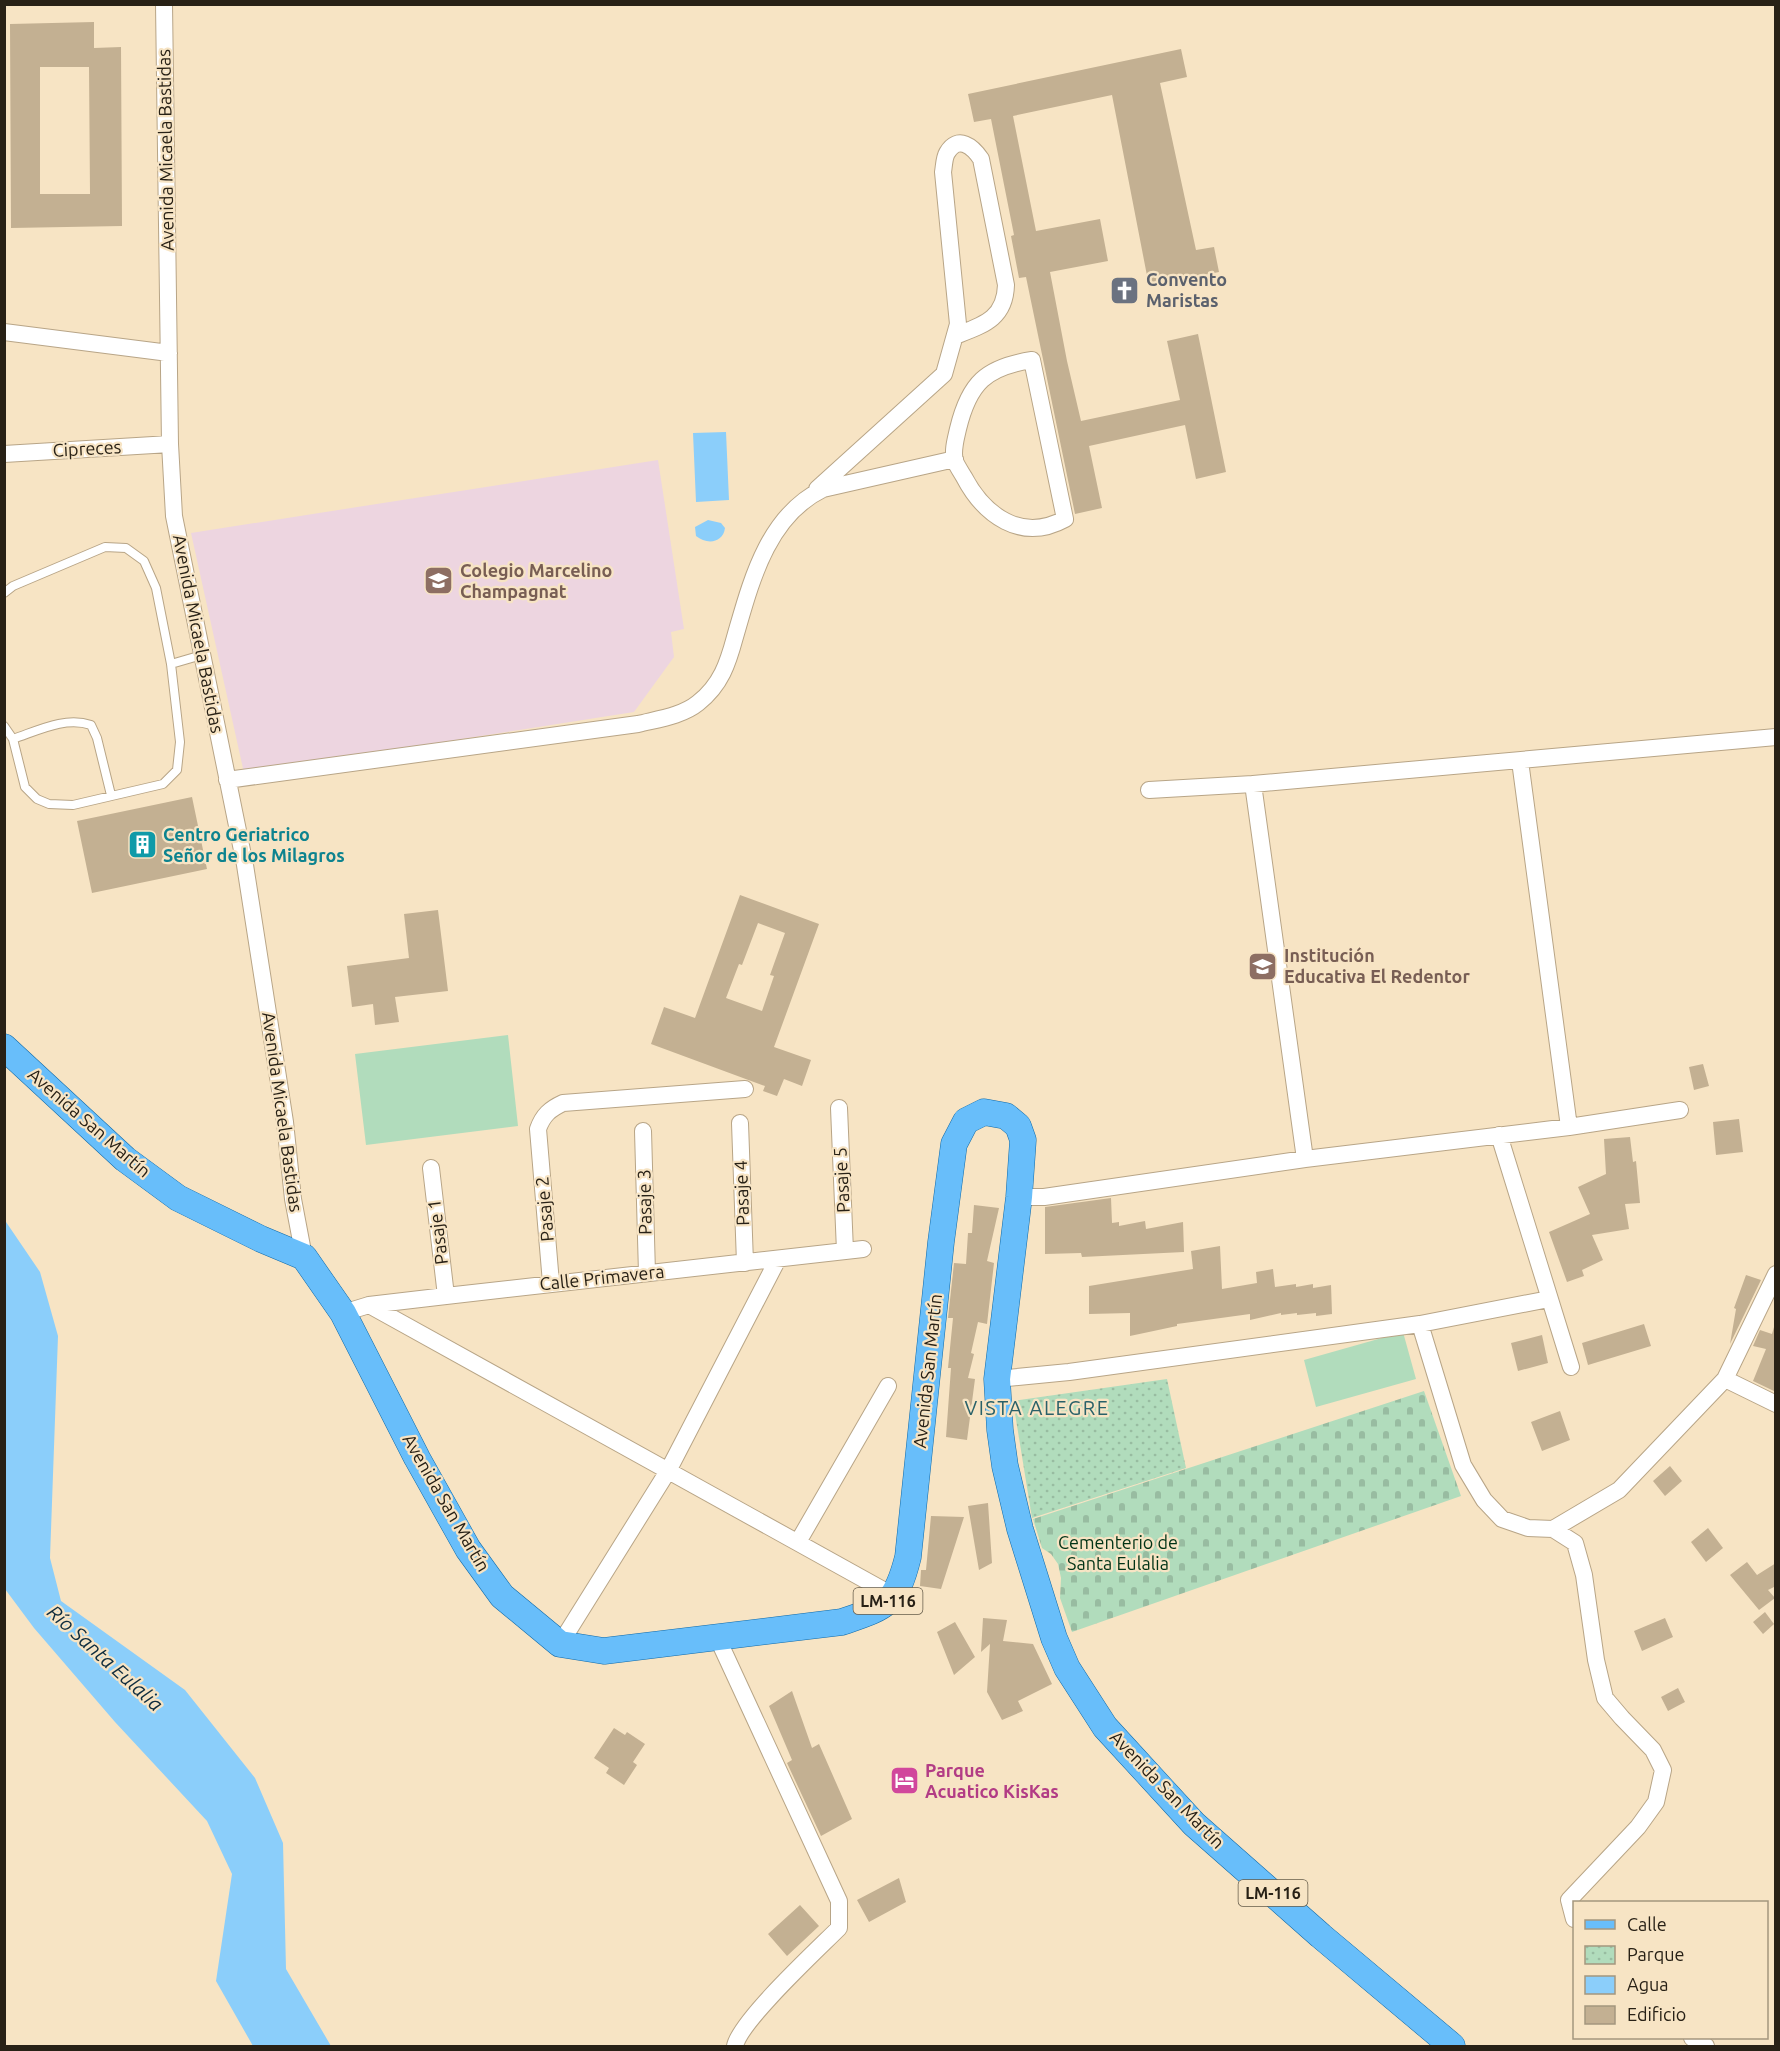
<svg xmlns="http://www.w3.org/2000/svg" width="1780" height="2051" font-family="Ubuntu,sans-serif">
	<defs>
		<pattern id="cemetery-stones" width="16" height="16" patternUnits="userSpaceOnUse" patternTransform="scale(1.5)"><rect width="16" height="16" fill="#b1dcbc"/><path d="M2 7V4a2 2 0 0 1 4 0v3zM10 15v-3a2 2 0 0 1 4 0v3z" fill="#98bca1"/></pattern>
		<pattern id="park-dots" width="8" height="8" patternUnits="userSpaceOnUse" patternTransform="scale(1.5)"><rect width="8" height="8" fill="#b1dcbc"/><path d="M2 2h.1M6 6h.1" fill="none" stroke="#98bca1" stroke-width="1.8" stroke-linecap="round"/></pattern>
	</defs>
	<rect width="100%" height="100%" fill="#f7e4c4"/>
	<path fill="#edd5e0" d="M658,460L684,629L671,632L674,657L634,712L244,773L191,533Z"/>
	<path fill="url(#cemetery-stones)" d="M1424,1391L1461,1496L1072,1632L1060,1598L1061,1578L1058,1564L1051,1554L1042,1548L1033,1519Z"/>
	<path fill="url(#park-dots)" d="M1167,1379L1186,1468L1032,1518L1013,1401Z"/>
	<path fill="#b1dcbc" d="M508,1035L518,1126L366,1145L355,1054Z
		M1403,1332L1416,1379L1316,1407L1304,1360Z"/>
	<path fill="#8bcefa" d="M726,432L729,500L696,502L693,433Z
		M708,520L721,523L725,528C723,543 707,545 696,536L695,527Z
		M4,1219L40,1272L58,1336L50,1558L61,1601L185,1690L255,1778L283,1843L286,1969L331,2046H253L216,1981L232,1874L207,1821L115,1722L34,1628L5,1589Z"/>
	<path fill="#c3b092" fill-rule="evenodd" d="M94,22V48L121,47L122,226L11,228L10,24ZM40,67H89L90,194H40Z
		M1181,49L1187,77L1160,83L1196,250L1214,247L1219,272L1149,286L1112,95L1013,116L1036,231L1100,219L1108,261L1050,272L1067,361L1081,421L1180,400L1167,341L1198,334L1226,472L1196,479L1185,425L1089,446L1102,508L1075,514L1026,277L1019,278L1011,236L1014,235L991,119L974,122L968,94Z
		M192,797L207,869L92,893L77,821Z
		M740,895L819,924L774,1047L811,1060L802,1086L784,1079L777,1096L763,1091L765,1086L651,1044L664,1007L695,1018ZM758,923L785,933L770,975L774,976L762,1011L726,998L739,964L742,965Z
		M438,910L448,991L395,997L399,1022L375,1025L373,1004L352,1007L347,966L409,958L404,914Z
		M1703,1064L1709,1086L1694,1090L1689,1067Z
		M1739,1119L1743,1152L1716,1155L1713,1122Z
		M1630,1137L1633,1162L1636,1161L1640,1203L1625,1204L1629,1229L1592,1235L1603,1260L1582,1270L1584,1276L1567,1282L1549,1232L1590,1214L1578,1187L1606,1174L1604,1139Z
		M1111,1198L1112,1223L1119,1222V1226L1145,1221L1146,1229L1183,1222L1184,1252L1082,1257L1081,1253L1045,1254V1207Z
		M974,1205L999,1208L987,1261L994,1263L987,1324L978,1322L971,1353L974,1354L968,1378L975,1379L967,1440L946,1437L951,1368H948L953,1318H948L954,1263L966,1264L968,1233H972Z
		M1220,1246L1222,1289L1257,1283L1256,1272L1273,1269L1275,1287L1296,1284V1287L1313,1284V1288L1331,1285L1332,1314L1316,1316V1313L1297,1315V1313L1281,1315V1313L1250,1320V1314L1177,1324V1326L1130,1336V1313L1089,1314V1286L1193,1269L1191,1251Z
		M1746,1275L1761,1280L1730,1344L1736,1309L1734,1308Z
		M1644,1324L1651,1346L1588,1365L1582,1343Z
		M1774,1327H1776V1392L1753,1381L1766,1349L1753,1346L1760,1330L1772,1334Z
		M1542,1335L1548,1363L1518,1371L1511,1343Z
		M1560,1411L1570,1440L1542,1451L1531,1422Z
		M1670,1466L1682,1481L1665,1496L1653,1481Z
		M988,1503L992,1563L979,1570L968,1506Z
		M931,1516L964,1517L941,1589L920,1586L921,1570H926Z
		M1708,1528L1723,1548L1706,1562L1691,1542Z
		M1747,1562L1757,1575L1776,1563V1586L1768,1590L1775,1598L1759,1610L1730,1575Z
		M1765,1612L1774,1624L1763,1634L1753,1622Z
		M983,1618L1007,1620L1003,1641L1033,1644L1052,1684L1018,1701L1023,1711L1002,1720L987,1692L990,1644L981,1652Z
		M1665,1618L1673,1637L1642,1651L1634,1631Z
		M955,1622L975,1657L954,1675L937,1632Z
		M1678,1688L1685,1702L1668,1711L1661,1697Z
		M792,1691L812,1748L819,1744L852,1819L821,1836L787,1763L792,1760L769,1706Z
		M614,1728L625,1735L627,1732L645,1744L633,1762L637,1765L624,1785L606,1773L609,1768L594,1758Z
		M899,1878L906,1902L869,1922L857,1900Z
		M800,1905L819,1926L787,1956L768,1934Z"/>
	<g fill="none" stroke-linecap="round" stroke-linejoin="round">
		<defs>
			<path id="lane" d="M4,593L13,586L105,547L126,548L144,561L156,588L171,664L180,742L177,770L163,784L73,805L49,804L37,799L25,787L13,739L4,726
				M171,664L202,655
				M13,739C37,731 65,716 91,725L97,738L111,795"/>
			<path id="street" d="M164,4L170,444L174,516L245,865L285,1122L293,1199L304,1257
				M4,332L169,353
				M1032,360L1065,519C1021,543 984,515 964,477C961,472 957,466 955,461C952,451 956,438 958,429C969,383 986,367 1032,360Z
				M4,454L170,444
				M817,489L944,374L958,324L943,172C944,167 944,158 947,153C958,134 973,147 981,159L1006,285C1005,319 983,325 955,336
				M1520,761L1569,1127
				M227,780L638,724C658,719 682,716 698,703C721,685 728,663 735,637C751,582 767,516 823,489L955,459
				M1253,784L1305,1159
				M1149,790L1253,784L1776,737
				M839,1108L845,1251
				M740,1123L745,1263
				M643,1131L647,1273
				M1499,1135L1571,1367
				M431,1168L446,1296
				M1019,1197H1044L1305,1159L1569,1127L1680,1110
				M551,1283L538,1129C543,1115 550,1109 563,1103L745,1089
				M369,1305L894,1596
				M343,1313L369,1305L446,1296L863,1249
				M1420,1324L1463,1465L1484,1500L1502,1519L1528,1528L1553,1529L1619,1490L1725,1379L1776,1274
				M997,1379L1069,1372L1420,1324L1549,1299
				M1725,1379L1776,1404
				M1553,1529L1575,1543L1584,1575L1596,1660L1605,1698L1622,1718L1653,1750L1663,1770L1656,1802L1638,1827L1569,1900L1574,1919
				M798,1542L888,1386
				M717,1637L839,1901V1928C817,1950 740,2021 735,2046
				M560,1644L668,1471L778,1259
				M1692,2038L1706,2046"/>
			<path id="primary" d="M4,1047L125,1159L178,1198L261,1239L304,1257L343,1313L417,1458L468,1549L502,1596L560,1644L604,1651L842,1622C886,1607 896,1605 908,1557L941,1242L954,1144L966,1121L984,1112L1006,1116L1018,1126L1023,1140L1019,1197L997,1379L1000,1430L1005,1466L1020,1529L1054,1638L1067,1668L1105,1727L1194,1824L1321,1936L1452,2046"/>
		</defs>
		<use href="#lane" stroke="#b8a587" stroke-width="10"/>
		<use href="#street" stroke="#b8a587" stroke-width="18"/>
		<use href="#primary" stroke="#116aa8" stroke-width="27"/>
		<use href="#lane" stroke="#fff" stroke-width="8"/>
		<use href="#street" stroke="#fff" stroke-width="16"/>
		<use href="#primary" stroke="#68befa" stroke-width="26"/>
	</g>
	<defs>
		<symbol id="church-square" viewBox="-11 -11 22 22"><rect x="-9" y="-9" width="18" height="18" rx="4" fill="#6b7280" stroke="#f7e4c4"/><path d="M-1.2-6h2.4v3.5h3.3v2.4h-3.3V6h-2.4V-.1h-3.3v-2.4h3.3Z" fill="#fff"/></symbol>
		<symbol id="school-square" viewBox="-11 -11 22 22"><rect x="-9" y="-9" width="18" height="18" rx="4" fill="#8d6e63" stroke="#f7e4c4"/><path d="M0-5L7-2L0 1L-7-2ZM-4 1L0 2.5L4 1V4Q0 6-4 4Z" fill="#fff"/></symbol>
		<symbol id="building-square" viewBox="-11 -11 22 22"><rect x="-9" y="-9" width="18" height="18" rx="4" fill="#0f9aa8" stroke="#f7e4c4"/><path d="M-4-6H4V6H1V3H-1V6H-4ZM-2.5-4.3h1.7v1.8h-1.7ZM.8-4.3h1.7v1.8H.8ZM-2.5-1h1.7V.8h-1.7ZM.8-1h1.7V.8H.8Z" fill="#fff"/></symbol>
		<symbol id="hotel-square" viewBox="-11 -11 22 22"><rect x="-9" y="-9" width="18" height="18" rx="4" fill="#d1479c" stroke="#f7e4c4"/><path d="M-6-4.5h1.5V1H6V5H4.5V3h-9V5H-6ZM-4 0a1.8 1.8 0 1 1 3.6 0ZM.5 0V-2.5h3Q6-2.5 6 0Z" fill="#fff"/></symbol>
	</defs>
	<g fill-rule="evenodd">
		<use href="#church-square" x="1108" y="274" width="33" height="33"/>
		<use href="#school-square" x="422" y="564" width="33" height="33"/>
		<use href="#building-square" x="126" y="828" width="33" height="33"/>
		<use href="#school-square" x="1246" y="950" width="33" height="33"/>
		<use href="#hotel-square" x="888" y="1764" width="33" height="33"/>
	</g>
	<g text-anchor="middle" stroke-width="4.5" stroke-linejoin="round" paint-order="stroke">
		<g fill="#f7e4c4" stroke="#665c4a" stroke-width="1.5">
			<rect x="853.5" y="1588" width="69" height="26" rx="4.5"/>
			<rect x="1238.5" y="1880" width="69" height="26" rx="4.5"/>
		</g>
		<g font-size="16" font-weight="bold" fill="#282116">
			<text x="888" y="1607">LM-116</text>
			<text x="1273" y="1899">LM-116</text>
		</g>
		<g font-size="18" fill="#282116" stroke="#f7e4c4">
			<text transform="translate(166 150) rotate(-91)" y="6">Avenida Micaela Bastidas</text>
			<text transform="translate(87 449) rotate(-3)" y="6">Cipreces</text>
			<text transform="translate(198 634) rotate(79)" y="6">Avenida Micaela Bastidas</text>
			<text transform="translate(282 1112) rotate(82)" y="6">Avenida Micaela Bastidas</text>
			<text transform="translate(89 1123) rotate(41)" y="6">Avenida San Martín</text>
			<text transform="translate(842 1180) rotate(-93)" y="6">Pasaje 5</text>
			<text transform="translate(742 1193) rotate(-92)" y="6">Pasaje 4</text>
			<text transform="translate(645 1202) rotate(-91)" y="6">Pasaje 3</text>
			<text transform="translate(545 1209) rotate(-95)" y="6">Pasaje 2</text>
			<text transform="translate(438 1232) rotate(-97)" y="6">Pasaje 1</text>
			<text transform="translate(602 1278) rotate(-6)" y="6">Calle Primavera</text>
			<text transform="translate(928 1371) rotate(-84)" y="6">Avenida San Martín</text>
			<text transform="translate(446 1503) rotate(60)" y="6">Avenida San Martín</text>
			<text transform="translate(1167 1790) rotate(46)" y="6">Avenida San Martín</text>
		</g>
		<g font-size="18" font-weight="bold" fill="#5b616d" stroke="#f7e4c4" text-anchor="start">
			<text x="1146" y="286">Convento<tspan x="1146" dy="21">Maristas</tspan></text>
		</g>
		<g font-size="18" font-weight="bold" fill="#785e54" stroke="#f7e4c4" text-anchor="start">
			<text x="460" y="577">Colegio Marcelino<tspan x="460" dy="21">Champagnat</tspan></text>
			<text x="1284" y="962">Institución<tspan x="1284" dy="21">Educativa El Redentor</tspan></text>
		</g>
		<g font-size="18" font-weight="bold" fill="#0d838f" stroke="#f7e4c4" text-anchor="start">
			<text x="163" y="841">Centro Geriatrico<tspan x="163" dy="21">Señor de los Milagros</tspan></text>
		</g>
		<g font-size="18" fill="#003316" stroke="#f7e4c4">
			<text x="1118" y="1549">Cementerio de<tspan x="1118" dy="21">Santa Eulalia</tspan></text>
		</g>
		<g font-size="18" font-weight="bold" fill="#b23c85" stroke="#f7e4c4" text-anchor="start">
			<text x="925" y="1777">Parque<tspan x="925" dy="21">Acuatico KisKas</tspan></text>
		</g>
		<g font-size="20" letter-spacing="1.5" fill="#296169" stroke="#f7e4c4">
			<text x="1037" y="1415">VISTA ALEGRE</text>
		</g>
		<g font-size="20" font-style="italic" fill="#0e2c3e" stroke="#f7e4c4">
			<text transform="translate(105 1658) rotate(42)" y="7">Río Santa Eulalia</text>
		</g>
	</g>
	<rect width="1780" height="2051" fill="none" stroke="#282116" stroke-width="12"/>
	<rect x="1573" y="1901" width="195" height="138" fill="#f7e4c4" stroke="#a4967e" stroke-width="1.5"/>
	<rect x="1585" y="1920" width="30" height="9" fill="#68befa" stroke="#a4967e" stroke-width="1.5"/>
	<text x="1627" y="1931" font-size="18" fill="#282116">Calle</text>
	<rect x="1585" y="1946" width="30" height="18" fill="url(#park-dots)" stroke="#a4967e" stroke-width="1.5"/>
	<text x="1627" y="1961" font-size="18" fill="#282116">Parque</text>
	<rect x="1585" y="1976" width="30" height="18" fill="#8bcefa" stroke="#a4967e" stroke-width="1.5"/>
	<text x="1627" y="1991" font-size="18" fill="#282116">Agua</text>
	<rect x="1585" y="2006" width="30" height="18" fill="#c3b092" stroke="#a4967e" stroke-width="1.5"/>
	<text x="1627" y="2021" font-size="18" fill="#282116">Edificio</text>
</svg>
